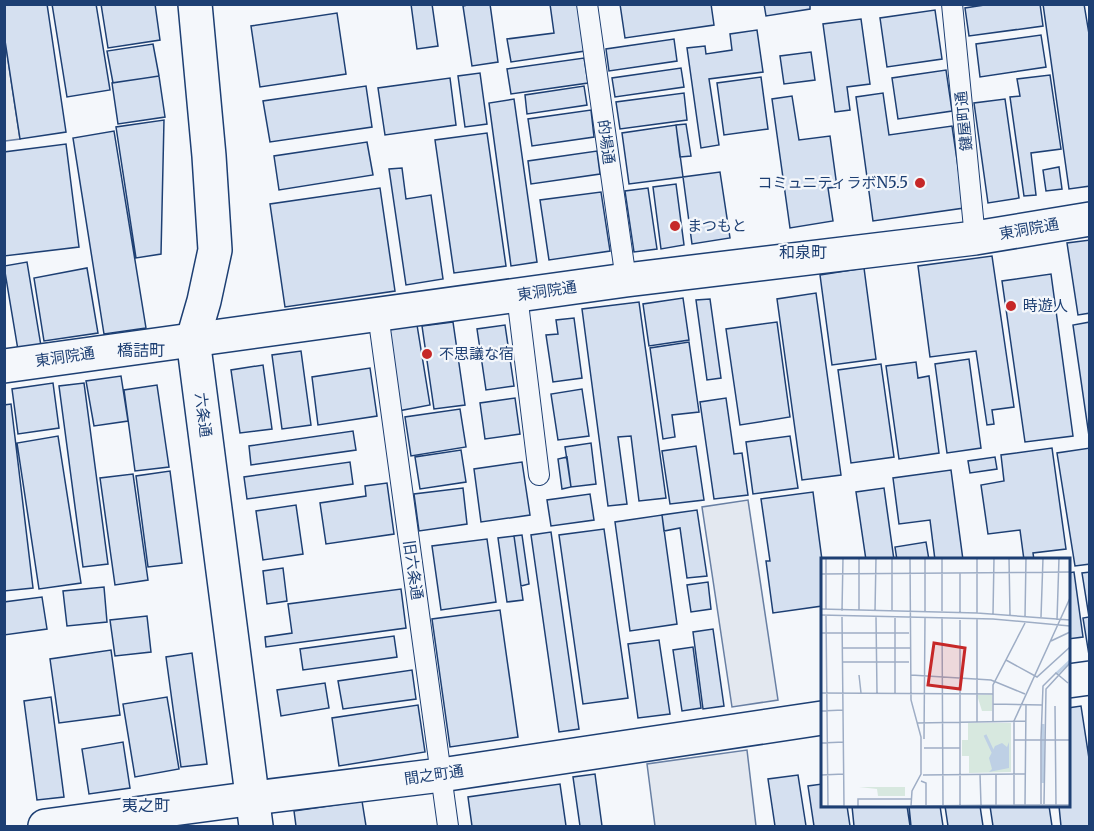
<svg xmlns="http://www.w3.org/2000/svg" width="1094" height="831" font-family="Merriweather,'Noto Sans JP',serif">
	<rect width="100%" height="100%" fill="#f4f7fb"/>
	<path fill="#e3e8f0" stroke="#687fa3" stroke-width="1.5" d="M4,34L20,139L5,141H4Z
		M748,500L778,700L732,707L702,507Z
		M747,750L756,826H655L647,764Z"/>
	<path fill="#d5e0f0" stroke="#1d3f73" stroke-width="1.5" d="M4,4H47L66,132L20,139L4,34Z
		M52,4H96L110,90L67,97Z
		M101,4H155L160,40L108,48Z
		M411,4H432L438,46L417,49Z
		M472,4H490L498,62L472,66L463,6Z
		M550,4H578L585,51L511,62L507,39L554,33Z
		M620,4H711L714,25L625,38Z
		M764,4H810V9L766,16Z
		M991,4H1040L1043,26L969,36L965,8Z
		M1043,4H1084L1090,40V186L1069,189Z
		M935,10L942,59L887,67L880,18Z
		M337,13L346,74L260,87L251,26Z
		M861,19L870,84L847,87L850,110L835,112L823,24Z
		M757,30L763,72L709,79L719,145L701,148L687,48L705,46L706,54L732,50L730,34Z
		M1041,35L1046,67L980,77L976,44Z
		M674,39L677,61L609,71L606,49Z
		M153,44L159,76L113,83L107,51Z
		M811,52L815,80L784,84L780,56Z
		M584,58L588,83L511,94L507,69Z
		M681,68L684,87L615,97L612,78Z
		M946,70L952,111L898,119L892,78Z
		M480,73L487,124L465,127L458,76Z
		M1050,75L1061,149L1031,153L1036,195L1024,196L1010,97L1020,96L1017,79Z
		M159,76L165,117L118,124L112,83Z
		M761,77L768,129L724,135L717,83Z
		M450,78L456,125L385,135L378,88Z
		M366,86L372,127L270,142L263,101Z
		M584,86L587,105L527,114L525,95Z
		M684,93L687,120L620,129L616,102Z
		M883,93L889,135L952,126L964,208L873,221L856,97Z
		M792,96L799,140L830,136L837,187L828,188L833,221L790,228L772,99Z
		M514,99L537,262L511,266L489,103Z
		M1005,99L1019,198L988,203L974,103Z
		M591,110L594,137L532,146L528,119Z
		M164,120L161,254L136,258L116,127Z
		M686,124L691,156L680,157L676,125Z
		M676,125L683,177L629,184L622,133Z
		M114,131L146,328L104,334L73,138Z
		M487,133L506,266L454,273L435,140Z
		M367,142L373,175L279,190L274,156Z
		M66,144L79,247L4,256V152Z
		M597,151L600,174L531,184L528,161Z
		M1059,167L1062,189L1046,191L1043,170Z
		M402,168L406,199L431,195L443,279L406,285L389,169Z
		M720,172L730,238L692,244L683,177Z
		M676,184L684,245L661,249L653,187Z
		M380,188L395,291L285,307L270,204Z
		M648,188L657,249L634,252L625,191Z
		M601,192L610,251L549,260L540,200Z
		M1090,240V313L1078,315L1067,243Z
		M992,256L1014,407L992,410L994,424L987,425L976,351L930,357L918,266Z
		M27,262L41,346L18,350L4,266Z
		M87,268L98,333L44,341L34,278Z
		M864,268L876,359L832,365L820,275Z
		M1051,274L1073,436L1025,442L1002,281Z
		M816,293L841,475L802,480L777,299Z
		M683,298L689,340L649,346L643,304Z
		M710,299L721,378L707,380L696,300Z
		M639,302L666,498L639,501L631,436L618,437L627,504L608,506L582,309Z
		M574,318L582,378L553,382L546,335L558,334L556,320Z
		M453,322L465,405L434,409L422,326Z
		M777,322L790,417L740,425L726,329Z
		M1090,322V436H1089L1073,325Z
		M417,325L430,405L398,411L385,329Z
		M505,325L514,386L486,390L477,329Z
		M689,342L699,412L672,415L675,437L663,439L650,348Z
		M301,351L311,425L282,429L272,355Z
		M969,359L981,448L947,453L935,364Z
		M916,362L918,378L929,376L939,453L899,459L886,366Z
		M881,364L894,457L851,463L838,370Z
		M263,365L272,429L240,433L231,370Z
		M370,368L377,416L318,425L312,377Z
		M121,376L128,421L94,426L86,381Z
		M53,383L59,428L18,434L12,389Z
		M84,383L108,564L83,567L59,386Z
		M157,385L169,467L135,471L124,390Z
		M582,389L589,436L558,440L551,394Z
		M515,398L520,434L485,439L480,403Z
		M726,398L734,454L742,453L748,495L714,499L700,402Z
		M11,404L33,588L4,591V405Z
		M460,409L466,447L411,456L405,417Z
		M353,431L356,450L251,465L249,446Z
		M58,436L81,583L39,589L17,443Z
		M790,436L798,488L753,494L746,442Z
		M591,443L596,484L571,487L565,447Z
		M696,446L704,500L670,504L662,451Z
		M1052,448L1066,549L1033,553L1034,560H1024L1020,530L988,534L981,485L1004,481L1001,455Z
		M1090,448V564L1075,566L1057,453Z
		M461,450L466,482L420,489L415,457Z
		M567,457L571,487L562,489L558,459Z
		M995,457L997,469L970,473L968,461Z
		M350,462L353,484L247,499L244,477Z
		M522,462L530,515L481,522L474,469Z
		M951,470L963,560H935L930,520L899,524L893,478Z
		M170,471L182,563L148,567L136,476Z
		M133,474L148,580L115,585L100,478Z
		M387,483L394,534L326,544L320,503L366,496L365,486Z
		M463,488L467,524L419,531L414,494Z
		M884,488L894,560H866L856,492Z
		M813,492L822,560V606L773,613L766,561H770L761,499Z
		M590,494L594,520L551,526L547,500Z
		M296,505L303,554L263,560L256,511Z
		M697,510L707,576L687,578L680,528L664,531L662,515Z
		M662,515L677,624L630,631L615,522Z
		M604,529L628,698L583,704L559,535Z
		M551,532L579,729L559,732L531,535Z
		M522,535L529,584L521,586L514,536Z
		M514,536L523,600L507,602L498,538Z
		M487,539L496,602L441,610L432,546Z
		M926,542L929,560H897L895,547Z
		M283,568L287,601L267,604L263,571Z
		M1074,572L1083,637L1068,639V573Z
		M1090,572V655H1089L1083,618L1089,617L1082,573Z
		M708,582L711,609L691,612L687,585Z
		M104,587L107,622L67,626L63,591Z
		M401,589L406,628L266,647L265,637L292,633L288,604Z
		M42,597L47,629L4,635V602Z
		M500,610L518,737L450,747L432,619Z
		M147,616L151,652L115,656L110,620Z
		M713,629L724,706L703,709L693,632Z
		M394,636L397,657L303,670L300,649Z
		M659,640L670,714L638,718L628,644Z
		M693,647L701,708L682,711L673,650Z
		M111,650L120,715L59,723L50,659Z
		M192,653L207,764L181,767L166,657Z
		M412,670L416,699L343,709L338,681Z
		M325,683L329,708L281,716L277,690Z
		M51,697L64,797L37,800L24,701Z
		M167,697L179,769L135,777L123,704Z
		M418,705L425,752L339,766L332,718Z
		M1081,706L1090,765V826H1061L1059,806H1068V708Z
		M123,742L130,788L89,794L82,749Z
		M595,774L602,826H580L573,777Z
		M798,775L806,826H775L768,779Z
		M560,784L566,826H472L468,797Z
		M822,784V806H847L850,826H814L808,786Z
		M362,801L366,826H296L294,811Z
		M852,806H907L910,826H854Z
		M909,806H940L943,826H911Z
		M945,806H980L983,826H948Z
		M990,806H1049L1052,826H993Z"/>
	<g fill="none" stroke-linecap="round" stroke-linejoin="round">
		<defs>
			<path id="lane" d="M587,4L626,280
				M952,4L975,238
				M517,295L539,475
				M378,314L448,826"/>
			<path id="street" d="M4,366L626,280L975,238L1090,219
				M1068,681L1090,678
				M45,826L254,798L441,775L822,718"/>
			<path id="secondary" d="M195,4L209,156L215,250L204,301L193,339L256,826"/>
		</defs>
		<use href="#lane" stroke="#1d3f73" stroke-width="22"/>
		<use href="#street" stroke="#1d3f73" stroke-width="36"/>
		<use href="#secondary" stroke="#1d3f73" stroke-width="36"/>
		<use href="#lane" stroke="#f4f7fb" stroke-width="20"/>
		<use href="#street" stroke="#f4f7fb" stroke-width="33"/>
		<use href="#secondary" stroke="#f4f7fb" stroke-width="33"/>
	</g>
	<g fill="#c62828" stroke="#f4f7fb" stroke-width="2">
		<circle cx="920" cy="183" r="6"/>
		<circle cx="675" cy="226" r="6"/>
		<circle cx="1011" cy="306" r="6"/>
		<circle cx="427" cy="354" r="6"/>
	</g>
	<g text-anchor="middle" stroke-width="4.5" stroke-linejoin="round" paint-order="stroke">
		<g font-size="15" fill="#1d3f73" stroke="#f4f7fb">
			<text transform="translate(964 121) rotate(-96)" y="5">鍵屋町通</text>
			<text transform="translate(606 142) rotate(82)" y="5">的場通</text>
			<text transform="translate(1029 229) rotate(-10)" y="5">東洞院通</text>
			<text transform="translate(547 291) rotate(-8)" y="5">東洞院通</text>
			<text transform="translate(65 357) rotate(-8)" y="5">東洞院通</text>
			<text transform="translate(203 415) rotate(83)" y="5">六条通</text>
			<text transform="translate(413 570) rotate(82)" y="5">旧六条通</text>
			<text transform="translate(434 775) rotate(-8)" y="5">間之町通</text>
		</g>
		<g font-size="15" fill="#1d3f73" stroke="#f4f7fb" text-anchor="start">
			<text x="908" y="188" text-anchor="end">コミュニティラボN5.5</text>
			<text x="687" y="231">まつもと</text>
			<text x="1023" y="311">時遊人</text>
			<text x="439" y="359">不思議な宿</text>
		</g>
		<g font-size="16" fill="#1d3f73" stroke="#f4f7fb">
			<text x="803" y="258">和泉町</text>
			<text x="141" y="356">橋詰町</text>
			<text x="146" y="811">夷之町</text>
		</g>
	</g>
	<g transform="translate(821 558)">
		<rect width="249" height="249" fill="#f4f7fb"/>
		<path d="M156,137H171V153H161ZM147,165H190V214L148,215V198H141V182H147ZM38,229H84V238H57L56,231Z" fill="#d7e8df"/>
		<path d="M188,184V210L168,214L171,211L168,200L174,188L181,185L186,189Z" fill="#bed0e5"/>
		<path fill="none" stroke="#bed0e5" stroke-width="3" d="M235,116L249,103M164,177L172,194M222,225V166"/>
		<path fill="none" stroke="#9eadc5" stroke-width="1.5" d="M89,0L90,142L100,179V216L91,233L90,248L193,247M121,0V53M188,0L189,57M0,16L249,14M0,51L156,55L249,62M5,51V0M38,52V0M71,52V0M21,53L22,0M54,53L55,0M104,53V0M139,54V15M156,55V0M172,56L173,0M0,57L172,61L249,68M5,58L7,248M21,59L23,248M55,59L56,135M121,59L122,248M204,59L205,0M220,59L222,0M74,60V135M156,61V164M139,62V247M236,62L238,0M0,75H88M230,83L249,74M22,90H89M185,102L216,119L249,89M21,104H88M38,117L40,135M90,117L170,122L204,136M0,135L172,136M172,146L221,147M234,148L235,247M0,153L22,152M172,164V127L204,65M96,165L205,163M103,181L104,60M220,181L222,128L235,115L247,125M220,181V246M193,182H249M0,185L23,184M103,190H139M159,216L160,247M0,217L23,216M102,217L204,216M100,223L105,225V247M223,246L225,131L249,105M175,247V216M193,247V163L249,40M193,247H249M204,247L205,147M0,248L90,249M37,248V241H90"/>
		<path fill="#c62828" fill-opacity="0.15" stroke="#c62828" stroke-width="3" d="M113,85L144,90L139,131L107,127Z"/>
		<rect width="249" height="249" fill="none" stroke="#1d3f73" stroke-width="3"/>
	</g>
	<rect width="1094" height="831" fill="none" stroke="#1d3f73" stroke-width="12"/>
</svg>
